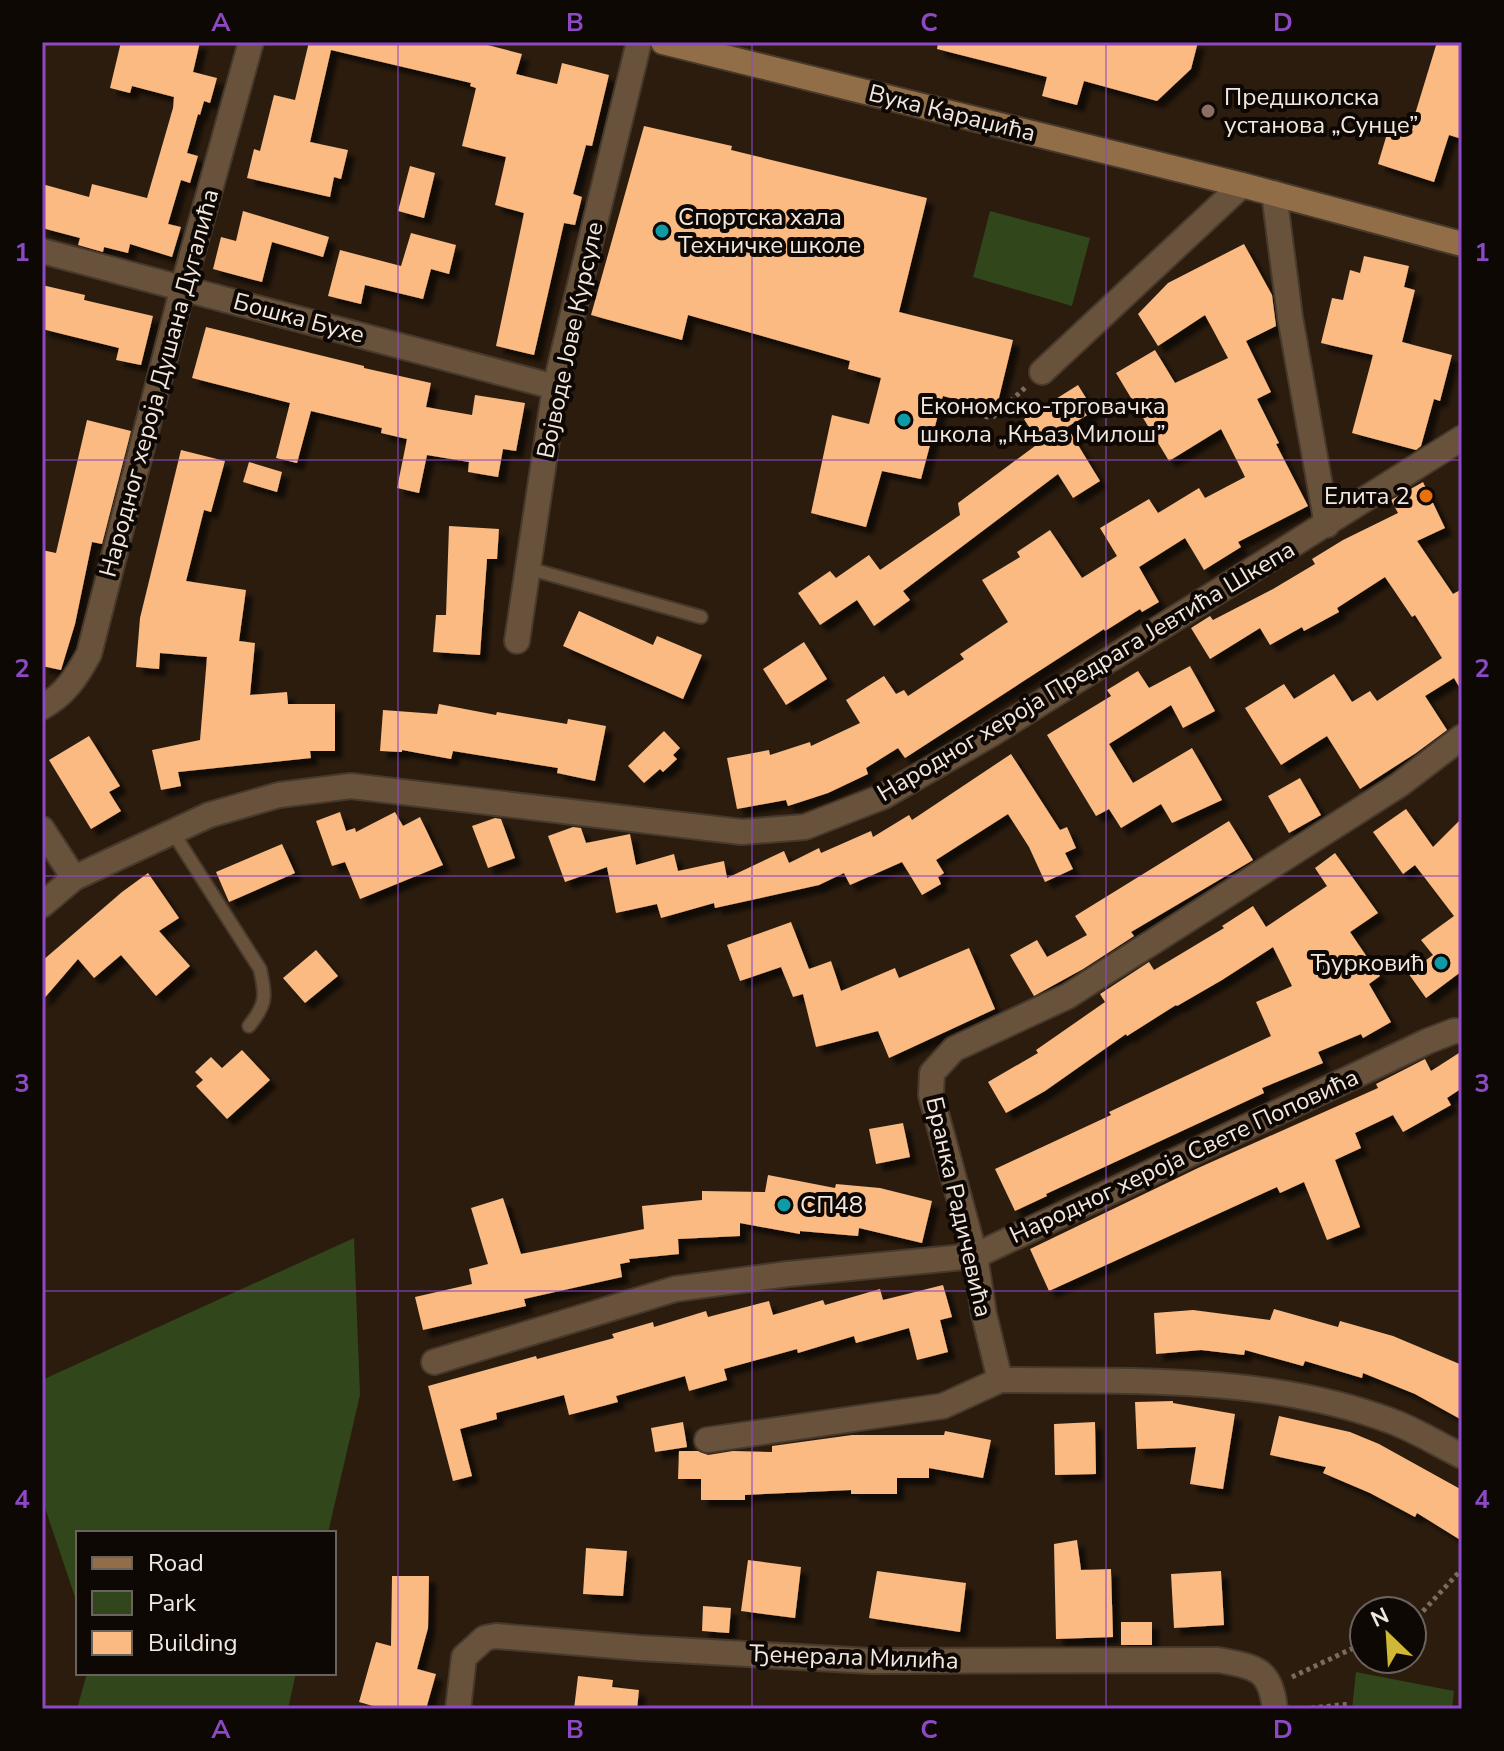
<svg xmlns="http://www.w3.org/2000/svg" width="1504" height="1751" font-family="'Nunito Sans',sans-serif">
	<defs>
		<filter id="shadow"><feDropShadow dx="7" dy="7" stdDeviation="2" flood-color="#0009"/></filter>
	</defs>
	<rect width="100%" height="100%" fill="#2b1c0e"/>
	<path fill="#31461a" d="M990,211L1090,238L1072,306L973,277Z
		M354,1238L360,1395L328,1533H78V1606L42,1499V1380Z
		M1356,1672L1454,1691L1452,1709H1352Z
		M87,1673H296L288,1709H77Z"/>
	<path fill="#faba82" filter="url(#shadow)" d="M121,42H200L193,72L217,78L210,103L204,101L200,115L198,114L187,153L198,156L190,183L181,180L168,224L181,227L172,257L130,244L128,253L104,247L103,252L78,245L80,238L42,228V184L89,197L92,184L147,198L173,108L174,97L132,86L130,93L110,88Z
		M309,42H476L522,54L516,74L557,84L562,63L609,75L592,146L586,145L573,194L582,197L575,225L564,223L534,355L496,346L524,213L495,205L506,157L462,146L476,88L470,86L471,83L331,50L310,142L348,150L341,179L334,177L330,197L247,178L254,149L260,151L274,95L295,100Z
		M938,42H1198L1191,69L1157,101L1084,81L1077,105L1042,96L1047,77L937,49Z
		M1437,42H1462V139L1449,135L1434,182L1378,164L1392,117L1412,124Z
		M644,126L732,146L731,150L927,198L899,312L1013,340L996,410L943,396L921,479L882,471L866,527L811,513L832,415L869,424L881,378L848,369L850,361L688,315L682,340L591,315Z
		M410,166L435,173L424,218L398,211Z
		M243,211L329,237L323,257L272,242L262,282L213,269L221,237L236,241Z
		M411,233L456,245L449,274L431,269L423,299L365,285L361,304L328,296L340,250L401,266Z
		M1244,244L1272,295L1276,326L1246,341L1271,392L1257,399L1279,443L1276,444L1308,506L1238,542L1241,547L1204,570L1185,538L1139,567L1159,602L1142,612L1140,609L1105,631L1104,629L905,758L898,748L866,768L868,774L828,793L788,806L786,800L737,809L727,758L769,750L770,755L810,742L811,746L860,723L846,700L884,676L896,694L904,690L908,696L964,659L960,654L1008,622L982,580L1020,557L1017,552L1050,530L1082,578L1117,556L1100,528L1149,499L1158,513L1199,488L1205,498L1245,477L1221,429L1169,461L1116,373L1155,350L1175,383L1228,358L1205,315L1158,346L1138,314L1168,283Z
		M1364,256L1409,266L1404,287L1415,290L1402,342L1452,355L1440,401L1434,399L1421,446L1416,450L1352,433L1373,355L1321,343L1332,298L1343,300L1350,270L1360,273Z
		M42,285L85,295L84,300L153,316L141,365L116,360L119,348L42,329Z
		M206,327L364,366V368L431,383L426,407L472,415L475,395L525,403L516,451L503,449L498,477L468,472L469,462L427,455L419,493L397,488L407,439L381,433L382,428L311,411L297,463L276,458L290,403L192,378Z
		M1078,385L1094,411L1067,427L1100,481L1073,498L1058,474L903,591L910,600L874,626L857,600L820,625L798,593L830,571L836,578L869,555L880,570L960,515L958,503L1039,443L1024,419Z
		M87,420L131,431L102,544L92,542L75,624L61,670L42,666V550L56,553Z
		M181,450L225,461L211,512L204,510L186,581L246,590L239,641L255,643L250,695L287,692L288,704H335V751H310L311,758L178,772L181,786L161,790L152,750L200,740L207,657L160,653L159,669L136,667L140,618Z
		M249,462L282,472L277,492L243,482Z
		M1423,482L1445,528L1417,541L1453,594L1462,589V692L1454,678L1425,696L1447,730L1416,753L1360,789L1327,736L1281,765L1245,708L1284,684L1294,699L1334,674L1352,702L1370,691L1377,701L1442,658L1415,615L1412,617L1385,577L1337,608L1339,612L1304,631L1302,627L1270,645L1260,628L1210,659L1191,628L1210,616L1213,620L1273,589L1315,564L1312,559L1343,540L1398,513L1391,500Z
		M449,526L499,529L497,559H487L480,655L433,652L436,615H446Z
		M579,611L653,645L657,636L702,655L683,699L563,646Z
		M804,642L827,679L786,705L763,669Z
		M1190,666L1215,711L1183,728L1171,705L1109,744L1133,783L1192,748L1222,800L1172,823L1161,804L1121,828L1109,809L1096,816L1047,735L1111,696L1107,690L1138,671L1149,688Z
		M439,704L496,715L497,712L567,724L568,719L606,726L595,781L557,773L558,768L453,751L451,759L402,750V752L380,751L383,710L437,714Z
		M664,731L680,748L673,755L677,759L663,772L660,769L644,783L628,766Z
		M89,736L120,786L109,792L121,811L91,829L49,760Z
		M1011,754L1060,830L1067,827L1076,848L1065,853L1073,869L1045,882L1029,847L1008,814L936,860L944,873L938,877L941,884L922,895L902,862L850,885L844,873L819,885L715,908L714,903L661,918L657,904L616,913L607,867L565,882L548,836L573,827L581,828L586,843L630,834L636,865L674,854L678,871L724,861L727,878L784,851L789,863L819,848L821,853L871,831L873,837L909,815L912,820Z
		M1300,778L1321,815L1289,833L1268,796Z
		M1406,809L1433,847L1462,818V971L1426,998L1408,973L1433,955L1421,940L1454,916L1415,865L1403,874L1373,832Z
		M340,812L346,831L355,828L356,832L395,812L403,826L420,817L443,865L360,899L345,862L332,866L316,821Z
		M495,818L501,819L515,858L488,868L472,826Z
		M1229,821L1253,860L1131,932L1134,936L1083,969L1034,996L1010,955L1037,940L1047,957L1087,935L1075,916Z
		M282,844L295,873L229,902L216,872Z
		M1335,853L1378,913L1350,932L1380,976L1369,984L1391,1022L1363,1038L1361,1034L1318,1052L1323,1063L1262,1088L1264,1093L1046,1194L1047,1196L1015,1211L995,1169L1111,1115L1109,1112L1271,1036L1256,1002L1292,986L1273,947L1222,980L1177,1006L1176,1005L1127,1036L1126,1034L1045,1091L1006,1113L988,1082L1038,1053L1036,1050L1105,1002L1100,994L1149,962L1154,970L1224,928L1222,926L1253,906L1266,927L1327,886L1315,868Z
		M148,873L179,918L159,931L190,966L156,996L121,955L94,978L78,959L42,1001V961L122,892Z
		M791,922L809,969L831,961L841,991L895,968L899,978L969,948L995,1009L889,1058L878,1031L816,1047L803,994L793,997L781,967L740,981L727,945Z
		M316,950L338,976L305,1003L283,978Z
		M242,1050L270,1080L227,1119L196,1086L203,1080L195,1072L211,1057L222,1068Z
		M1462,1051V1088L1447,1098L1451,1105L1403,1132L1393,1115L1355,1133L1361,1148L1335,1160L1360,1227L1327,1240L1304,1182L1280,1193L1277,1187L1049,1291L1030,1249L1198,1168L1378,1088L1376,1084L1425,1059L1431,1071Z
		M903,1123L910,1157L876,1164L869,1129Z
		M768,1175L835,1188L836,1184L880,1188L932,1201L922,1243L859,1228L858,1236L800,1231V1234L740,1223V1236L678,1239L679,1254L629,1259L630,1262L620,1264L622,1277L524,1299L526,1306L423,1330L415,1297L472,1284L469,1269L488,1264L471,1208L503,1198L521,1254L644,1229L642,1206L702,1200V1191L765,1192Z
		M943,1285L952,1317L940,1320L948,1352L917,1360L909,1328L856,1343L854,1336L798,1353L797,1349L724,1369L727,1380L689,1391L685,1376L616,1396L618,1402L569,1415L564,1395L496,1413L497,1419L460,1429L472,1476L453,1481L428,1386L536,1356L537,1359L614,1338L612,1334L653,1322L654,1327L706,1311L708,1317L769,1301L773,1315L823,1300L825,1305L880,1289L883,1300Z
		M1274,1309L1338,1327L1340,1321L1393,1336L1462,1365V1420L1415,1394L1363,1373L1362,1378L1305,1361L1303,1366L1245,1350L1244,1355L1201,1350L1156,1354L1154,1313L1193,1310L1270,1320Z
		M1173,1401V1403L1235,1414L1223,1489L1190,1484L1196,1447L1137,1449L1135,1402Z
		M1279,1416L1350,1432L1379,1444L1462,1490V1541L1417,1513L1415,1517L1370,1493L1323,1473L1326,1467L1270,1455Z
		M683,1422L687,1447L655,1452L651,1428Z
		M1095,1422L1096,1474L1055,1475L1054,1424Z
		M945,1431L991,1440L983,1478L929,1468V1478H897V1494H851V1490L745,1495V1500H701V1479H678L679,1451H698L708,1455L733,1451L772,1452V1446L852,1435H944Z
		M1077,1540L1081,1570L1111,1569L1113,1637L1056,1639L1054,1544Z
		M586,1548L627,1551L623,1596L583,1594Z
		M748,1560L801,1567L795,1618L741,1611Z
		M877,1571L966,1583L960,1632L869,1618Z
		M1221,1571L1224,1625L1174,1628L1171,1574Z
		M392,1576H429L428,1628L417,1669L436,1674L426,1709H384L359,1702L376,1642L391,1646Z
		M703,1606L731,1608L729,1633L702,1631Z
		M1121,1622H1152V1645H1121Z
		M578,1676L613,1680L612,1687L639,1690L637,1709H574Z"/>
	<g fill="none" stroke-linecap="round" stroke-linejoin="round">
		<defs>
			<path id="lane" d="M527,568L701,617
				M172,831L260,969C266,995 267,1004 249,1026"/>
			<path id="street" d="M1274,193L1290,317L1327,525
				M42,251L555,387
				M1042,372L1242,185
				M517,641L555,387L639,42
				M42,707C65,695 77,676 89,654L183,287L251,42
				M42,829L74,878
				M42,905L74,878L209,815L279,795L351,786L742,832L805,827L882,797L993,733L1462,438
				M434,1362L675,1289L788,1274L975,1256L1428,1041L1454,1031H1462
				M1000,1380C1128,1381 1269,1375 1391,1421C1416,1430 1439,1445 1462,1456
				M707,1440L943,1406L1000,1380L984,1314L975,1256L931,1095L932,1073L954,1049L1068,996L1399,785L1462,737
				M458,1709L464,1657L485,1638L496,1636L640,1648L870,1661L1218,1660C1256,1667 1270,1668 1275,1709"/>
			<path id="secondary" d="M663,42L1242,185L1462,244"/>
		</defs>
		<use href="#lane" stroke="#47392b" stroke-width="16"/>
		<use href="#street" stroke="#47392b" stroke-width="28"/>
		<use href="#secondary" stroke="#47392b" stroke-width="28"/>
		<path stroke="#796b5f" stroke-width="5" stroke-dasharray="4 4" stroke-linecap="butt" d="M946,407L992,418L1027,386
			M1412,1623L1462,1569
			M1292,1677L1364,1643
			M1303,1709L1349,1704"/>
		<use href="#lane" stroke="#68523b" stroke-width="12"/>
		<use href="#street" stroke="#68523b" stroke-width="24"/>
		<use href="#secondary" stroke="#926e48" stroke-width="24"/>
	</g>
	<path fill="none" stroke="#8d48c4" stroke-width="2" stroke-opacity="0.55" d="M398,42V1709M752,42V1709M1106,42V1709M42,460H1462M42,876H1462M42,1291H1462"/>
	<circle fill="#8d6e63" stroke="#0e0804" stroke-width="3" cx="1208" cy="111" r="8"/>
	<g fill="#0f9aa8" stroke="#0e0804" stroke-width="3">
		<circle cx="662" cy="231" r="8"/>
		<circle cx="904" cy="420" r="8"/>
		<circle cx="1441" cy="963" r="8"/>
		<circle cx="784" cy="1205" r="8"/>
	</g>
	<circle fill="#e8710a" stroke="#0e0804" stroke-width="3" cx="1426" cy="496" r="8"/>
	<g text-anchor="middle" stroke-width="8" stroke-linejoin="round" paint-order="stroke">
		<g font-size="24" fill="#f3e8df" stroke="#0e0804" text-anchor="start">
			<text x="1224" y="105">Предшколска<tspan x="1224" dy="28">установа „Сунце”</tspan></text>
			<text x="678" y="225">Спортска хала<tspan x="678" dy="28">Техничке школе</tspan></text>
			<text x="920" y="414">Економско-трговачка<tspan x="920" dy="28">школа „Књаз Милош”</tspan></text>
			<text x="1410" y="504" text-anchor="end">Елита 2</text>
			<text x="1425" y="971" text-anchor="end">Ђурковић</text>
			<text x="800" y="1213">СП48</text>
		</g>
		<g font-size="24" fill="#f3e8df" stroke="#0e0804">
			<text transform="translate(952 113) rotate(14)" y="8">Вука Караџића</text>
			<text transform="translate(299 318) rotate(15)" y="8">Бошка Бухе</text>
			<text transform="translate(570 340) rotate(-78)" y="8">Војводе Јове Курсуле</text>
			<text transform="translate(159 383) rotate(-75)" y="8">Народног хероја Душана Дугалића</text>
			<text transform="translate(1086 671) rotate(-31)" y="8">Народног хероја Предрага Јевтића Шкепа</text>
			<text transform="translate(1184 1156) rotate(-25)" y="8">Народног хероја Свете Поповића</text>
			<text transform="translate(959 1207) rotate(77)" y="8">Бранка Радичевића</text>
			<text transform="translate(854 1657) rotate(2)" y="8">Ђенерала Милића</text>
		</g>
	</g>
	<rect width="1504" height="1751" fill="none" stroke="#0e0804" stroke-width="88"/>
	<rect x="76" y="1531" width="260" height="144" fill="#0e0804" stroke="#6a625c" stroke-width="2"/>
	<rect x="92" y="1557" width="40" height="12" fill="#926e48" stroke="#6a625c" stroke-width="2"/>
	<text x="148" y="1571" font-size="24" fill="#f3e8df">Road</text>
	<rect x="92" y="1591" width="40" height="24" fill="#31461a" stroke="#6a625c" stroke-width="2"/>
	<text x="148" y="1611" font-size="24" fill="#f3e8df">Park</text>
	<rect x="92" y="1631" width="40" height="24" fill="#faba82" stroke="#6a625c" stroke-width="2"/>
	<text x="148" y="1651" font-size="24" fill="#f3e8df">Building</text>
	<g transform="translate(1388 1635) rotate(335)"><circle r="38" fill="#0e0804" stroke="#6a625c" stroke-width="2"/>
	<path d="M0-6L14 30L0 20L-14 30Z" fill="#d0b736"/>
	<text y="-12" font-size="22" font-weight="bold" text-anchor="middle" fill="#f3e8df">N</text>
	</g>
	<rect x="44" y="44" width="1416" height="1663" fill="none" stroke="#8d48c4" stroke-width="3"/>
	<g font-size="26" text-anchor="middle" font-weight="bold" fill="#8d48c4">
		<text x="221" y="31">A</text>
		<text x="575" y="31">B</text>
		<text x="929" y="31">C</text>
		<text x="1283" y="31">D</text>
		<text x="22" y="261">1</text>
		<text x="1482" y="261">1</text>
		<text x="22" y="677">2</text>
		<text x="1482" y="677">2</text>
		<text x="22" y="1092">3</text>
		<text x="1482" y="1092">3</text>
		<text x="22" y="1508">4</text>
		<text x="1482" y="1508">4</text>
		<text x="221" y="1738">A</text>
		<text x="575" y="1738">B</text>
		<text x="929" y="1738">C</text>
		<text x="1283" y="1738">D</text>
	</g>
</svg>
